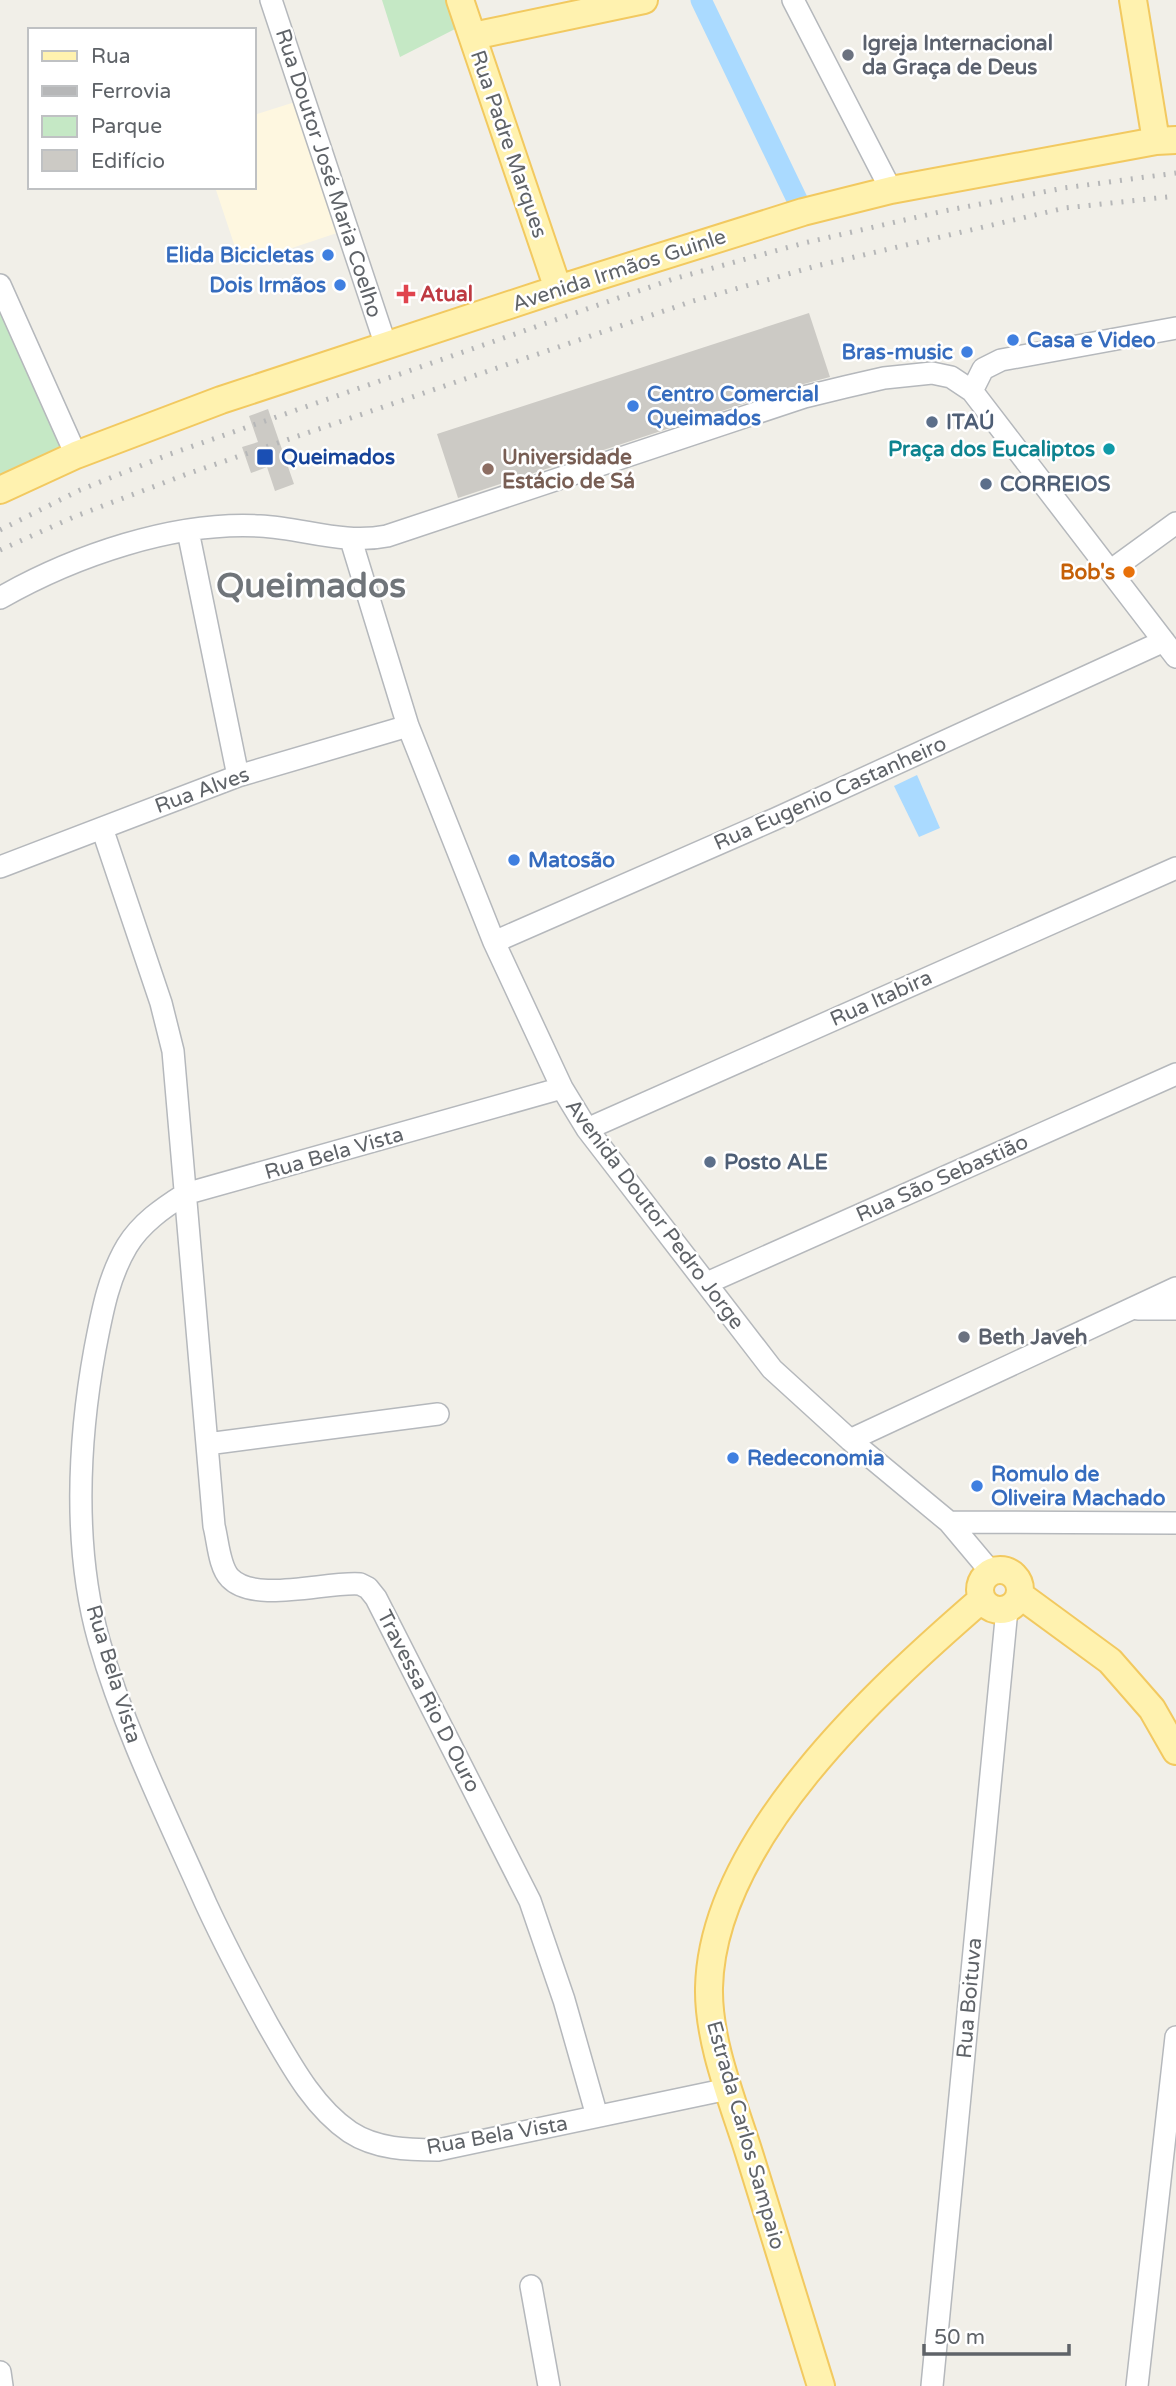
<svg xmlns="http://www.w3.org/2000/svg" width="1176" height="2386" font-family="'Varela Round',sans-serif">
	<rect width="100%" height="100%" fill="#f1efe8"/>
	<path fill="#fef7e0" d="M295,102L337,233L241,265L215,187H254V115Z"/>
	<path fill="#c5e8c5" d="M382,0H447L459,27L400,57Z
		M0,285L76,455L0,486Z"/>
	<path fill="#aadaff" d="M917,775L940,828L919,837L894,786Z"/>
	<g fill="none" stroke-linecap="round" stroke-linejoin="round">
		<path stroke="#aadaff" stroke-width="21" d="M701,0L803,212"/>
	</g>
	<path fill="#cccac5" d="M809,313L830,377L800,385L458,498L437,434Z
		M268,409L294,484L275,491L267,467L251,473L242,447L258,442L249,416Z"/>
	<g fill="none" stroke-linecap="round" stroke-linejoin="round">
		<defs>
			<path id="minor" d="M271,0L386,346
				M793,0L891,190
				M0,285L76,455
				M972,391L983,369L1001,360L1176,328
				M188,531L238,776
				M351,540L408,726L494,942L562,1088L587,1129L772,1369L850,1440L949,1522L991,1572
				M1110,571L1176,523
				M0,598C74,556 174,521 260,526C304,528 343,545 387,536L804,397L845,387L884,378L932,373L951,377L972,391L1176,657
				M102,828L161,1003L173,1051L214,1526C218,1541 219,1567 230,1578C255,1604 327,1581 360,1584L368,1588L376,1598L530,1901L564,2000L597,2116
				M0,867L238,776L408,726
				M494,942L775,819L1164,641
				M562,1088L185,1194C163,1208 141,1223 127,1246C108,1278 102,1313 95,1349C78,1442 73,1549 99,1641C125,1732 168,1818 206,1904C225,1945 246,1985 268,2025C290,2063 313,2107 350,2132C376,2149 408,2150 438,2150L728,2089
				M587,1129L1176,868
				M707,1283L1176,1074
				M1138,1309H1176
				M850,1440L1176,1288
				M207,1444L438,1414
				M949,1522L1176,1523
				M531,2286L549,2386
				M0,2372L2,2386
				M932,2386L1007,1609
				M1137,2386L1176,2037"/>
			<path id="major" d="M460,0L558,289
				M1133,0L1156,141
				M473,36L644,0
				M0,490L76,455L221,400L558,289L803,212L891,190L1156,141L1176,140
				M980 1590a20 20 0 1 1 40 0a20 20 0 1 1-40 0Z
				M1020,1595L1110,1661L1152,1709L1176,1751
				M821,2386C797,2308 773,2231 749,2153C733,2102 708,2042 709,1988C712,1840 877,1690 982,1599"/>
		</defs>
		<use href="#minor" stroke="#b5b8bc" stroke-width="24"/>
		<use href="#major" stroke="#f2c960" stroke-width="30"/>
		<use href="#minor" stroke="#fff" stroke-width="21"/>
		<use href="#major" stroke="#fff2af" stroke-width="26"/>
		<path stroke="#b6b7b8" stroke-width="5" stroke-dasharray="2 9" stroke-linecap="butt" d="M0,530L80,490L170,454L673,279L804,243L944,211L1064,188L1176,173
			M0,550L76,516L187,474L693,301L816,266L1065,208L1176,196"/>
	</g>
	<g fill="#6b7280" stroke="#fff" stroke-width="2.5">
		<circle cx="848" cy="55" r="7"/>
		<circle cx="964" cy="1337" r="7"/>
	</g>
	<g fill="#3f7fe0" stroke="#fff" stroke-width="2.5">
		<circle cx="328" cy="255" r="7"/>
		<circle cx="340" cy="285" r="7"/>
		<circle cx="1013" cy="340" r="7"/>
		<circle cx="967" cy="352" r="7"/>
		<circle cx="633" cy="406" r="7"/>
		<circle cx="514" cy="860" r="7"/>
		<circle cx="733" cy="1458" r="7"/>
		<circle cx="977" cy="1486" r="7"/>
	</g>
	<path fill="#e0444e" stroke="#fff" stroke-width="2.5" d="M402.5 283.5h7v7h7v7h-7v7h-7v-7h-7v-7h7z"/>
	<g fill="#5c6f8a" stroke="#fff" stroke-width="2.5">
		<circle cx="932" cy="422" r="7"/>
		<circle cx="986" cy="484" r="7"/>
		<circle cx="710" cy="1162" r="7"/>
	</g>
	<circle fill="#0f9aa8" stroke="#fff" stroke-width="2.5" cx="1109" cy="449" r="7"/>
	<rect fill="#1a4fb4" stroke="#fff" stroke-width="2.5" x="256" y="448" width="18" height="18" rx="3.5"/>
	<circle fill="#8d6e63" stroke="#fff" stroke-width="2.5" cx="488" cy="469" r="7"/>
	<circle fill="#e8710a" stroke="#fff" stroke-width="2.5" cx="1129" cy="572" r="7"/>
	<g text-anchor="middle" stroke-width="5" stroke-linejoin="round" paint-order="stroke">
		<g font-size="21" font-weight="bold" fill="#5b616d" stroke="#fff" text-anchor="start">
			<text x="862" y="50">Igreja Internacional<tspan x="862" dy="24">da Graça de Deus</tspan></text>
			<text x="978" y="1344">Beth Javeh</text>
		</g>
		<g font-size="21" fill="#5f6368" stroke="#fff">
			<text transform="translate(509 144) rotate(71)" y="7">Rua Padre Marques</text>
			<text transform="translate(329 173) rotate(72)" y="7">Rua Doutor José Maria Coelho</text>
			<text transform="translate(619 270) rotate(-18)" y="7">Avenida Irmãos Guinle</text>
			<text transform="translate(202 790) rotate(-20)" y="7">Rua Alves</text>
			<text transform="translate(830 793) rotate(-24)" y="7">Rua Eugenio Castanheiro</text>
			<text transform="translate(881 998) rotate(-24)" y="7">Rua Itabira</text>
			<text transform="translate(334 1153) rotate(-16)" y="7">Rua Bela Vista</text>
			<text transform="translate(942 1178) rotate(-24)" y="7">Rua São Sebastião</text>
			<text transform="translate(655 1214) rotate(53)" y="7">Avenida Doutor Pedro Jorge</text>
			<text transform="translate(114 1674) rotate(73)" y="7">Rua Bela Vista</text>
			<text transform="translate(429 1701) rotate(63)" y="7">Travessa Rio D Ouro</text>
			<text transform="translate(969 1998) rotate(-85)" y="7">Rua Boituva</text>
			<text transform="translate(497 2135) rotate(-10)" y="7">Rua Bela Vista</text>
			<text transform="translate(746 2135) rotate(74)" y="7">Estrada Carlos Sampaio</text>
		</g>
		<g font-size="21" font-weight="bold" fill="#366cbe" stroke="#fff" text-anchor="start">
			<text x="314" y="262" text-anchor="end">Elida Bicicletas</text>
			<text x="326" y="292" text-anchor="end">Dois Irmãos</text>
			<text x="1027" y="347">Casa e Video</text>
			<text x="953" y="359" text-anchor="end">Bras-music</text>
			<text x="647" y="401">Centro Comercial<tspan x="647" dy="24">Queimados</tspan></text>
			<text x="528" y="867">Matosão</text>
			<text x="747" y="1465">Redeconomia</text>
			<text x="991" y="1481">Romulo de<tspan x="991" dy="24">Oliveira Machado</tspan></text>
		</g>
		<g font-size="21" font-weight="bold" fill="#be3a42" stroke="#fff" text-anchor="start">
			<text x="420" y="301">Atual</text>
		</g>
		<g font-size="21" font-weight="bold" fill="#4e5e75" stroke="#fff" text-anchor="start">
			<text x="946" y="429">ITAÚ</text>
			<text x="1000" y="491">CORREIOS</text>
			<text x="724" y="1169">Posto ALE</text>
		</g>
		<g font-size="21" font-weight="bold" fill="#0d838f" stroke="#fff" text-anchor="end">
			<text x="1095" y="456">Praça dos Eucaliptos</text>
		</g>
		<g font-size="21" font-weight="bold" fill="#164399" stroke="#fff" text-anchor="start">
			<text x="281" y="464">Queimados</text>
		</g>
		<g font-size="21" font-weight="bold" fill="#785e54" stroke="#fff" text-anchor="start">
			<text x="502" y="464">Universidade<tspan x="502" dy="24">Estácio de Sá</tspan></text>
		</g>
		<g font-size="21" font-weight="bold" fill="#c56008" stroke="#fff" text-anchor="end">
			<text x="1115" y="579">Bob's</text>
		</g>
		<g font-size="35" font-weight="bold" fill="#70757a" stroke="#fff">
			<text x="311" y="597">Queimados</text>
		</g>
	</g>
	<rect x="28" y="28" width="228" height="161" fill="#ffffff" stroke="#bfc1c3" stroke-width="2"/>
	<rect x="42" y="51" width="35" height="10" fill="#fff2af" stroke="#bfc1c3" stroke-width="2"/>
	<text x="91" y="63" font-size="21" fill="#5f6368">Rua</text>
	<rect x="42" y="86" width="35" height="10" fill="#b6b7b8" stroke="#bfc1c3" stroke-width="2"/>
	<text x="91" y="98" font-size="21" fill="#5f6368">Ferrovia</text>
	<rect x="42" y="116" width="35" height="21" fill="#c5e8c5" stroke="#bfc1c3" stroke-width="2"/>
	<text x="91" y="133" font-size="21" fill="#5f6368">Parque</text>
	<rect x="42" y="150" width="35" height="21" fill="#cccac5" stroke="#bfc1c3" stroke-width="2"/>
	<text x="91" y="168" font-size="21" fill="#5f6368">Edifício</text>
	<path d="M924 2344v10h145v-10" fill="none" stroke="#5f6368" stroke-width="3.5"/>
	<text x="934" y="2344" font-size="21" fill="#5f6368" stroke="#ffffff" stroke-width="5" paint-order="stroke">50 m</text>
</svg>
